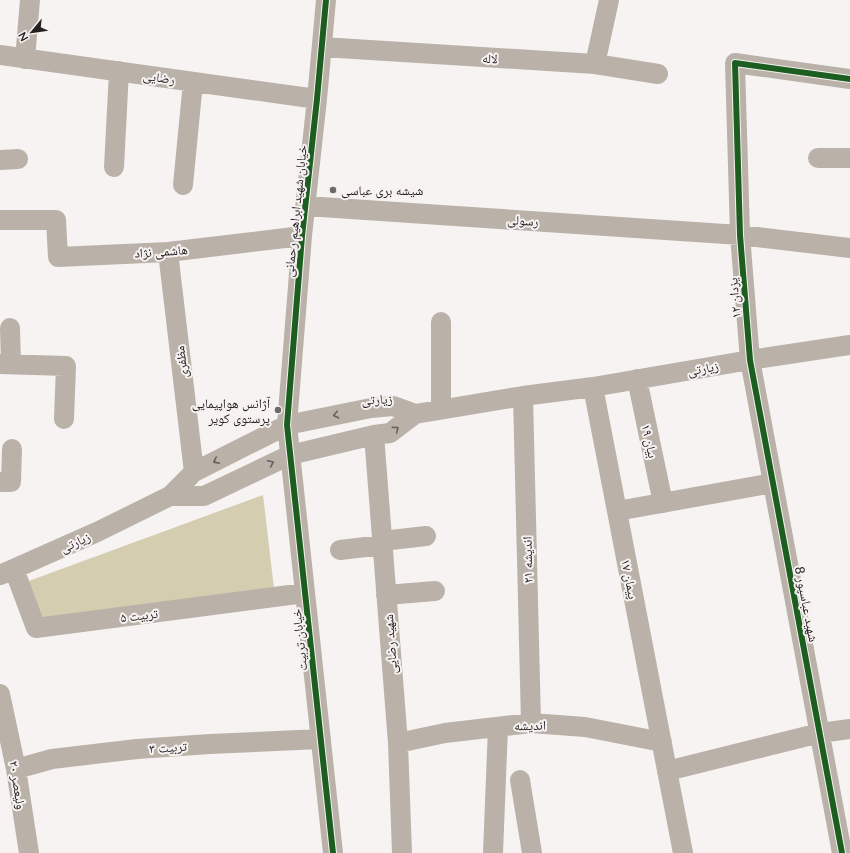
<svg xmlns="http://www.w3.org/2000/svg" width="850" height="853" font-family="Lato,'Noto Naskh Arabic',sans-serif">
	<rect width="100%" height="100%" fill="#f6f3f2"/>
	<path fill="#d4cdaf" d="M263,495L275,597L43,627L26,582Z"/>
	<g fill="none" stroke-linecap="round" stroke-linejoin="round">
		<path stroke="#bab2a9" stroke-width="20" d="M326,0L317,99L302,236L287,425L333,853
			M322,47L595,64L658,74
			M0,55L317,99
			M25,59L30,0
			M595,64L609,0
			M818,158H850
			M0,160L18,159
			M114,167L119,71
			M183,185L193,82
			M306,206L740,235L850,248
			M0,220H56L58,257L168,252L302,236
			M168,252L194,472
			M10,328L11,364
			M0,364L66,366L64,419
			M637,379L663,503
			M593,387L683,853
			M523,396L531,723
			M441,410V322
			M374,435L398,743L402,853
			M0,482H11L12,449
			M170,496H204L290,455L374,435L390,433L415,414L523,396L593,387L750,360L850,345
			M617,511L773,483
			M382,541L426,536
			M340,550L382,545
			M14,569L36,628L305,593
			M0,575L97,532L170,496L194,472L287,425L371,408L393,406L415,414
			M386,595L435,591
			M0,694L16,769L29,853
			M398,743L445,733L531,723L585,727L662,742
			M16,769L52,759L137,749L210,744L321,739
			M667,771L820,733L850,729
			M520,780L532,853
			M493,853L498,727
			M842,853L750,360L740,235L735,63L850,79"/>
		<defs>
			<path id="cycleway" d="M326,0L317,99L302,236L287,425L333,853
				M842,853L750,360L740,235L735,63L850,79"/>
		</defs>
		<use href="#cycleway" stroke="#f7f2f1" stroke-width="8"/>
		<use href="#cycleway" stroke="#1b5e20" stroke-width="6"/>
	</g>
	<defs><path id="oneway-chevron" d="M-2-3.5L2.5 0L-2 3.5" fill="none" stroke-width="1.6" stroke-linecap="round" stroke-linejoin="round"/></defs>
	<g stroke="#66625e">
		<use href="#oneway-chevron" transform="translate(336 415) rotate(168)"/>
		<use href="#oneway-chevron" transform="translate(396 429) rotate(-37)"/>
		<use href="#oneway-chevron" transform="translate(216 461) rotate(153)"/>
		<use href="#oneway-chevron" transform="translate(271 463) rotate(-25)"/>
	</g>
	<g fill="#6c6a6a" stroke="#f7f2f1" stroke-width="1.5">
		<circle cx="333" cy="190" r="4"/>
		<circle cx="278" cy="410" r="4"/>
	</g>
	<g text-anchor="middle" stroke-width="4" stroke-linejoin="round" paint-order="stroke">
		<g font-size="13" fill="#222120" stroke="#f7f2f1">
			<text transform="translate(490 58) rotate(3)" y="5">لاله</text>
			<text transform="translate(159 77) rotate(8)" y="5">رضایی</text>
			<text transform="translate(295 211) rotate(-84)" y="5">خیابان شهید ابراهیم رحمانی</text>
			<text transform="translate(523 220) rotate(4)" y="5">رسولی</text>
			<text transform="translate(161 251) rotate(-4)" y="5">هاشمی نژاد</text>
			<text transform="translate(734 298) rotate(-95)" y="5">یزدان ۱۲</text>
			<text transform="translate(181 362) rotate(-97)" y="5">مظفری</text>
			<text transform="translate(703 368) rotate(-10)" y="5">زیارتی</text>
			<text transform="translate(377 399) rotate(-3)" y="5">زیارتی</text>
			<text transform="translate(650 441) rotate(78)" y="5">بیان ۱۹</text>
			<text transform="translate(75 542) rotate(-24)" y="5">زیارتی</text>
			<text transform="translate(527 560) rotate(-91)" y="5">اندیشه ۲۱</text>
			<text transform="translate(630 579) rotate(79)" y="5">پیمان ۱۷</text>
			<text transform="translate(807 604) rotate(79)" y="5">شهید عباسپور 8</text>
			<text transform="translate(139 615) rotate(-7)" y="5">تربیت ۵</text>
			<text transform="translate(299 640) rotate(-96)" y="5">خیابان تربیت</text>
			<text transform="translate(390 644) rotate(-94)" y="5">شهید رضایی</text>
			<text transform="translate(530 725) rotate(-1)" y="5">اندیشه</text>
			<text transform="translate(168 747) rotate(-4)" y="5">تربیت ۳</text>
			<text transform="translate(18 785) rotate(81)" y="5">ولیعصر ۲۰</text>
		</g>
		<g font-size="13" fill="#222120" stroke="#f7f2f1" text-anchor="start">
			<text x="341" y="195">شیشه بری عباسی</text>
			<text x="270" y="408" text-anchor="end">آژانس هواپیمایی<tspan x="270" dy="15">پرستوی کویر</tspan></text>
		</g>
	</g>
	<g transform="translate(32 32) rotate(241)" stroke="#f7f2f1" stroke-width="3" paint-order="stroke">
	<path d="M0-3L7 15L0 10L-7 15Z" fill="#222120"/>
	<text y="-6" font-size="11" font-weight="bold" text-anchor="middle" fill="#222120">N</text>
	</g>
</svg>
